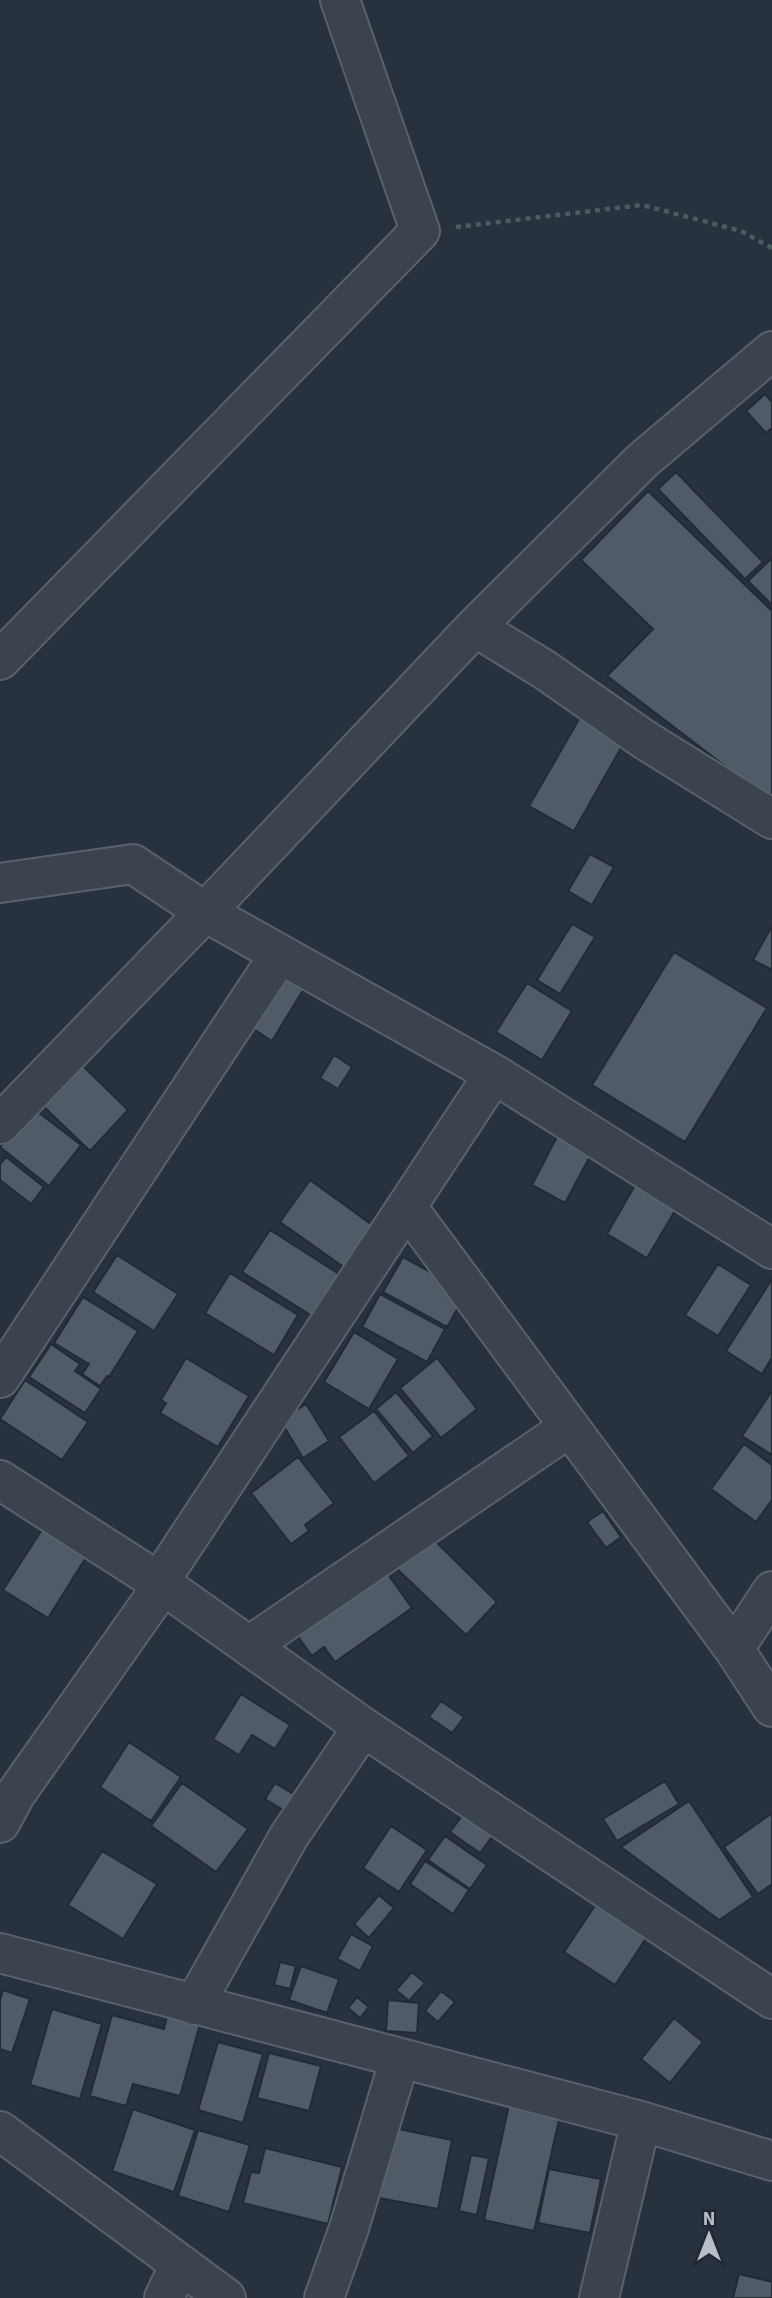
<svg xmlns="http://www.w3.org/2000/svg" width="772" height="2298" font-family="'Source Sans 3',sans-serif">
	<rect width="100%" height="100%" fill="#27323e"/>
	<path fill="#505b68" stroke="#222b35" stroke-width="2" d="M765,394L772,402V428L766,433L746,411Z
		M676,472L763,562L745,579L658,489Z
		M648,491L772,611V802L607,676L653,629L581,560Z
		M772,558V605L748,581Z
		M582,714L626,739L574,831L529,806Z
		M590,854L614,867L592,905L568,891Z
		M572,924L595,937L560,994L537,980Z
		M772,926V970L753,960Z
		M674,952L767,1008L685,1142L592,1085Z
		M284,974L305,987L272,1041L250,1027Z
		M527,983L572,1011L542,1060L496,1032Z
		M334,1055L352,1067L338,1089L320,1078Z
		M79,1062L128,1110L90,1151L40,1103Z
		M30,1106L81,1145L49,1186L0,1147Z
		M561,1129L595,1147L565,1203L532,1185Z
		M6,1157L44,1187L31,1204L0,1180V1164Z
		M310,1180L375,1227L345,1268L280,1222Z
		M638,1180L679,1204L647,1258L607,1234Z
		M270,1230L339,1274L312,1316L242,1272Z
		M117,1255L178,1294L154,1331L93,1292Z
		M403,1257L467,1292L447,1327L383,1292Z
		M718,1264L751,1285L718,1336L685,1315Z
		M230,1273L298,1315L274,1355L205,1313Z
		M772,1279V1358L762,1374L726,1351Z
		M380,1294L445,1329L427,1362L362,1327Z
		M83,1297L138,1331L109,1377L107,1376L100,1386L82,1374L89,1364L54,1343Z
		M354,1332L398,1359L369,1409L324,1382Z
		M51,1344L80,1364L75,1371L101,1389L85,1413L29,1377Z
		M186,1358L249,1396L218,1447L160,1413L166,1403L161,1400Z
		M437,1358L477,1409L441,1438L400,1388Z
		M25,1380L88,1422L62,1460L0,1419Z
		M396,1392L433,1436L413,1453L376,1409Z
		M771,1392L772,1393V1455L742,1436Z
		M306,1404L329,1441L303,1458L280,1420Z
		M374,1411L409,1456L374,1483L339,1437Z
		M744,1444L772,1465V1500L756,1522L711,1489Z
		M298,1457L334,1503L305,1525L309,1531L291,1544L251,1493Z
		M603,1511L621,1537L606,1548L587,1522Z
		M43,1528L87,1556L48,1618L3,1590Z
		M428,1534L497,1602L466,1635L395,1567Z
		M380,1563L412,1608L335,1662L324,1647L312,1656L291,1627Z
		M241,1694L290,1725L275,1749L252,1735L239,1755L213,1739Z
		M441,1701L464,1717L452,1733L429,1717Z
		M129,1742L181,1777L151,1821L100,1787Z
		M665,1781L679,1804L617,1841L603,1819Z
		M182,1783L248,1829L216,1872L151,1826Z
		M275,1783L300,1798L290,1814L265,1799Z
		M689,1801L753,1897L719,1920L621,1847Z
		M468,1808L497,1830L480,1853L450,1832Z
		M772,1813V1884L758,1894L724,1847Z
		M391,1826L427,1850L399,1892L363,1868Z
		M445,1836L487,1865L470,1889L428,1860Z
		M102,1851L157,1884L123,1939L68,1905Z
		M425,1861L469,1890L453,1914L410,1884Z
		M379,1895L394,1908L369,1938L354,1924Z
		M598,1901L649,1934L615,1985L564,1952Z
		M351,1934L373,1946L360,1971L337,1959Z
		M280,1962L296,1966L290,1989L274,1985Z
		M301,1966L339,1979L327,2013L289,2000Z
		M412,1972L425,1983L409,2001L396,1990Z
		M3,1990L30,1999L12,2053L0,2049V2000Z
		M441,1991L455,2002L438,2022L425,2011Z
		M357,1997L369,2007L360,2018L348,2008Z
		M388,2000L419,2003L417,2033L386,2031Z
		M169,2008L202,2017L180,2096L133,2084L126,2106L90,2096L112,2015L164,2029Z
		M52,2009L102,2024L80,2099L30,2085Z
		M674,2018L703,2042L670,2083L641,2059Z
		M218,2042L263,2054L243,2123L198,2110Z
		M269,2053L321,2066L309,2111L257,2098Z
		M510,2100L561,2111L534,2231L484,2220Z
		M133,2109L195,2130L174,2192L112,2171Z
		M394,2128L452,2140L438,2209L379,2198Z
		M198,2130L250,2145L229,2212L178,2196Z
		M265,2148L342,2167L328,2224L243,2203L251,2172L259,2173Z
		M471,2155L489,2158L477,2215L459,2211Z
		M549,2169L601,2179L590,2233L538,2223Z
		M739,2274L772,2282V2298H733Z"/>
	<g fill="none" stroke-linecap="round" stroke-linejoin="round">
		<defs>
			<path id="minor" d="M772,351L643,460L475,627L545,670L645,740L772,819
				M0,660L420,231L340,0
				M0,883L133,864L205,912L494,1074
				M0,1124L209,908L475,627
				M407,1207L734,1649L772,1707
				M0,1378L280,954
				M0,1480L159,1582L363,1727L289,1836L194,2005
				M249,1646L570,1427
				M734,1649L772,1591
				M363,1727L772,1999
				M0,1823L15,1795L151,1602L159,1582L494,1074L772,1249
				M0,1953L641,2121L599,2298
				M641,2121L772,2161
				M0,2131L180,2264L164,2298
				M180,2264L226,2298
				M324,2298L349,2228L400,2058"/>
		</defs>
		<use href="#minor" stroke="#59626c" stroke-width="42"/>
		<path stroke="#495c5e" stroke-width="4.5" stroke-dasharray="5 5" stroke-linecap="butt" d="M456,227L642,205L741,231L772,248"/>
		<use href="#minor" stroke="#3b444e" stroke-width="38"/>
	</g>
	<g transform="translate(709 2235)" stroke="#202933" stroke-width="5" paint-order="stroke">
	<path d="M0-5L12 26L0 18L-12 26Z" fill="#b7bfc9"/>
	<text y="-10" font-size="19" font-weight="bold" text-anchor="middle" fill="#b7bfc9">N</text>
	</g>
</svg>
